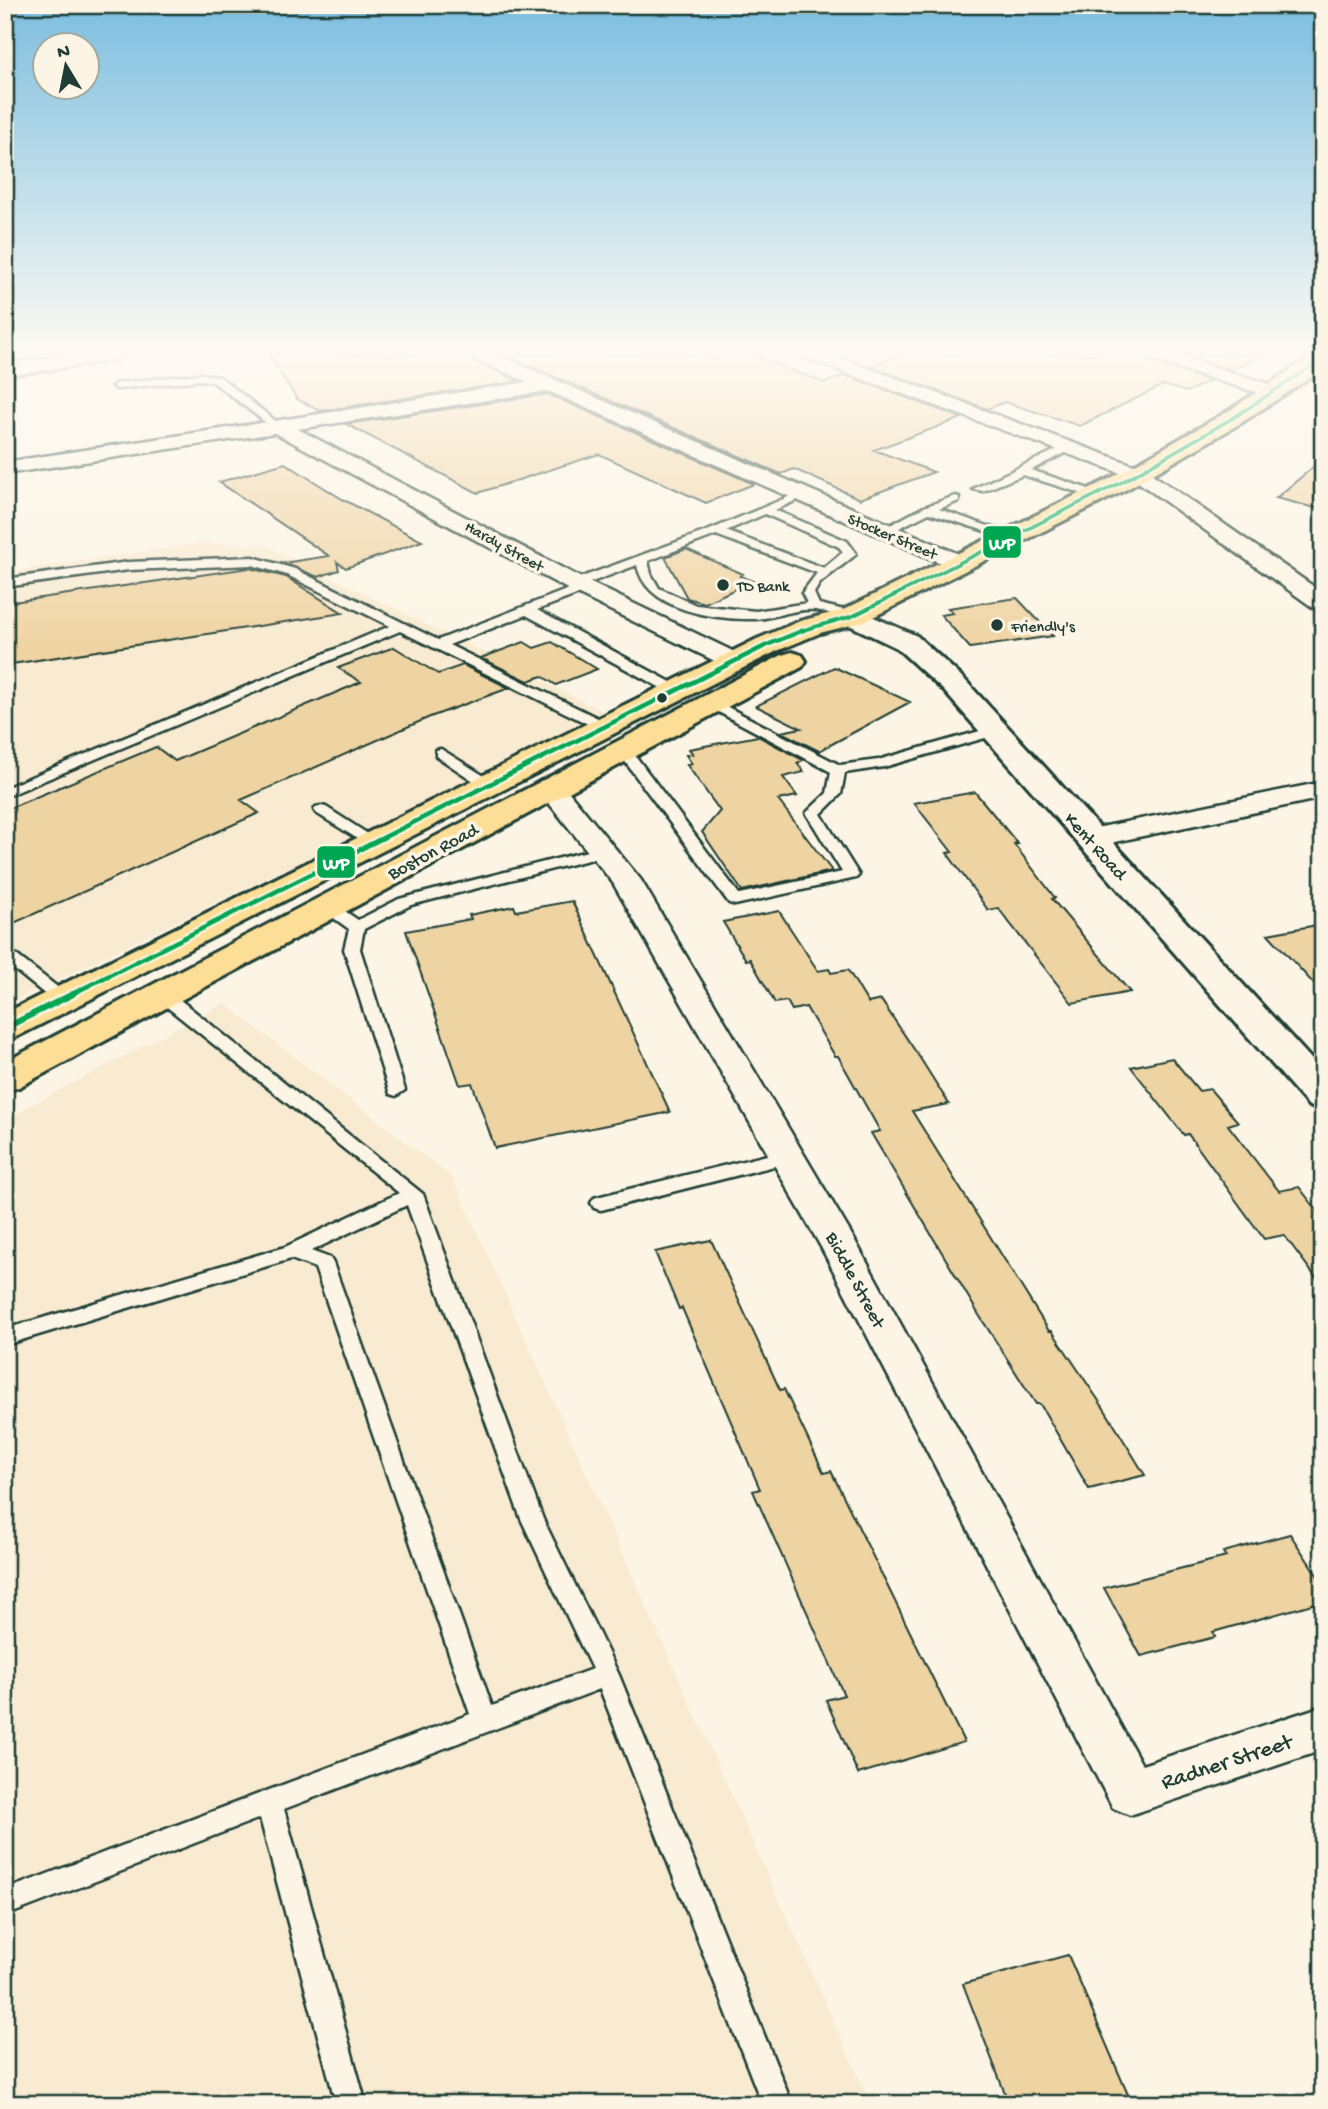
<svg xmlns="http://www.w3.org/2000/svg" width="1328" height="2109" font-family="'Gochi Hand',sans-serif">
	<rect width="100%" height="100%" fill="#fcf5e5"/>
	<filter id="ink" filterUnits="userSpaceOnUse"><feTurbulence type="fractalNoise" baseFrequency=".0143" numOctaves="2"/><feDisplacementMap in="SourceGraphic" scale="14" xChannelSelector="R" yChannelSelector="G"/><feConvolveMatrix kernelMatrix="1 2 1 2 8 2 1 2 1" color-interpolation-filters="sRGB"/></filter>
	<g filter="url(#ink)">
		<path fill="#f8ebd1" d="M205,542L266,545L607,713L5,1005V572Z
			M224,1003L453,1178L871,2104H5V1119Z"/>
		<path fill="#efd4a3" stroke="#1f3d34" stroke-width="2" d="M268,354H468L472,360L519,381L320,411L297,399Z
			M502,354H702L712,358L728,354H748L825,383L845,375L962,418L874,450L934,472L860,499L794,469L781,474Z
			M903,354H1141L1145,360L1210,381L1187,392L1163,385L1080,426L1005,402L987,409L870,366Z
			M1182,354H1263L1232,370Z
			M548,394L754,484L706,503L599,454L478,493L346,424Z
			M1323,459V510L1276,498Z
			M285,463L342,499L422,541L346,568L337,562L339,570L318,577L283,563L329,556L219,482Z
			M686,549L743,574L740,576L753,581L705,603L687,598L665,557Z
			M249,568L286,577L343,613L5,665V603Z
			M1017,598L1053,636L970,648L941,615L953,613L948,608Z
			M524,642L534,648L552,642L597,669L556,685L542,676L528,681L481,658Z
			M394,647L438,674L463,665L509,688L430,717L241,800L259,813L5,927V810L156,747L175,761L361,682L338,668Z
			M834,667L910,702L819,751L781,732L801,728L756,706Z
			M758,736L803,760L797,763L804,772L783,777L797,796L778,800L832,871L742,891L702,832L720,811L687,765L692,764L686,755L693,754L689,749Z
			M975,792L1018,844H1014L1055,898L1052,899L1130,992L1072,1003L998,908L988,910L947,853L952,852L914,803Z
			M572,901L670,1112L495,1148L472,1083L460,1085L406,931L471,919L469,915L514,906L516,911Z
			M779,911L818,971L829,969L831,973L848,970L868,1003L881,1000L920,1058L949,1104L912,1111L1049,1331H1052L1105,1410L1145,1475L1089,1489L1040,1404H1036L979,1315L871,1133L880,1131L838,1056H835L806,1007L792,1010L787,1001L775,1003L750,959L746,960L723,922Z
			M1323,924V994L1268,934Z
			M1172,1058L1199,1091L1210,1089L1238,1122L1228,1125L1279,1191L1299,1187L1323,1218V1287L1284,1235L1264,1239L1188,1134L1184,1135L1131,1067Z
			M711,1240L780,1390L784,1389L824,1473L831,1471L964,1742L858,1774L826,1700L844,1695L753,1491L760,1489L682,1308L679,1309L655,1252Z
			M1290,1534L1323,1584V1601L1213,1632L1215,1637L1141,1656L1104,1588L1226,1557L1223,1552Z
			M1068,1955L1132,2104H1009L963,1984Z"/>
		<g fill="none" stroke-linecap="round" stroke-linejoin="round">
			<defs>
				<path id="lane" d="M201,374L220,377L282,426L273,428L213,382L201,380L117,389L112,386L117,383Z
					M1067,445L1072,448L1071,450L1031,470L1101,493V497H1093L1023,475L983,491L973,489Z
					M800,492L806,495L804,497L775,510L847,541L856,553L854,556L820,583L814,593L819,604L857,613V619C843,621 829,611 815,610C796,608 775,618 756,619C716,620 646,611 637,565L584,585L589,588L587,591L537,610L682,688V694H672L526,615L449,645L610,724V730H600L400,631L5,797V788L390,626L287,575L252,565L129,570L5,587V579L129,562L253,557L295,569L438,640L574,587L569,584L571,581L712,529ZM765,514L839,547L843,552L824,568L726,531ZM716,535L817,573L802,593L807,603L756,611L696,605L659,588L651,574L648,561Z
					M955,496L959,497V501L939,509L1020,537L1010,539L929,513L889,533L879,531L924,507Z
					M712,699L840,765L878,760L994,727L1001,731L999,734L884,767L845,773L841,794L821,814L859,875L856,878L735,905L729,903L618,752V746H628L739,894L842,872L806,813L827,793L831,772L707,706V700Z
					M441,749L494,782L496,785L494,788H484L436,756V750Z
					M321,806L326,807L382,843L379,846H369L316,813L314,810L316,807Z
					M603,847L608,849L611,852L608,855L411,905L364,929L360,949L405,1090L396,1096L390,1094L344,949L349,929L321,909L319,906L321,903H333L358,920L399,899Z
					M9,952L15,954L69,996L71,1000L69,1004H57L5,962V953Z
					M163,990L169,991L423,1194L543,1519L619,1675L792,2104H762L600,1689L284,1809L366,2104H336L260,1818L5,1916V1890L470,1714L315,1268L291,1259L5,1345V1329L285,1247L399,1193L157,999L155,995ZM407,1205L521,1519L592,1669L492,1706L333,1263L330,1258L311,1251Z
					M787,1150L794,1151L796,1156L794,1161L601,1210L594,1208L591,1203L594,1198L601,1196Z"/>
				<path id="street" d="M76,354H126L117,360L5,376V364Z
					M470,354H495L968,558L971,563L968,568H952L548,391L298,429L591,583L743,656L746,661L743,666L734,668L725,666L575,593L275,433L5,474V462L528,382L473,358Z
					M802,354H829L1145,469L1323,593V611L1315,609L1131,477L805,358Z
					M1143,354H1172L1282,388L1285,392L1275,398L1268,396L1146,358Z
					M550,779L560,781L641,880L853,1237L1142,1765L1323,1706V1750L1130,1815L1113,1808L821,1247L613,883L536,787L540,781Z
					M1323,782V798L1091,847L1081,844L1077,838L1081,832L1091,829Z"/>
				<path id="secondary" d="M853,608L917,636L964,679L1323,1072V1110L1309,1106L944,691L897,648L843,622L839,616L843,610Z"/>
				<path id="primary" d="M1315,354H1323V369L1241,423L1129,488L863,622L820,633L777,651L18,1036L5,1040V1013L757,639L800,621L843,610L1111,478L1225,413Z
					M792,652L802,655L806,661L802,667L19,1087L5,1091V1062L782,655Z"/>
			</defs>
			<use href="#lane" stroke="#1f3d34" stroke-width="5"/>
			<use href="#street" stroke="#1f3d34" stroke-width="5"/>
			<use href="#secondary" stroke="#1f3d34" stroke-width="6"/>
			<use href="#primary" stroke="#1f3d34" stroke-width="6"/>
			<use href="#lane" fill="#fcf5e5" fill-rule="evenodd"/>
			<use href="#street" fill="#fcf5e5" fill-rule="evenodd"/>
			<use href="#secondary" fill="#fcf5e5" fill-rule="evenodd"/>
			<use href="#primary" fill="#fdde96" fill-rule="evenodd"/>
			<defs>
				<path id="bus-1-far2" d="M800,631L853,616L1120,483L1233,418L1323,359"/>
				<path id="bus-1-far1" d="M70,995L767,645L804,630"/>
				<path id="bus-1" d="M5,1028L73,994"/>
			</defs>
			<use href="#bus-1-far2" stroke="#fcf5e5" stroke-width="7"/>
			<use href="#bus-1-far1" stroke="#fcf5e5" stroke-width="9"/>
			<use href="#bus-1" stroke="#fcf5e5" stroke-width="11"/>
			<use href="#bus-1-far2" stroke="#00a651" stroke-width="3.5"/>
			<use href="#bus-1-far1" stroke="#00a651" stroke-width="4.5"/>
			<use href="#bus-1" stroke="#00a651" stroke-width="6"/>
		</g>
	</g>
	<linearGradient id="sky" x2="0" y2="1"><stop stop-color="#7cbee0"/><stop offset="0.54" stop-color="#fefaf3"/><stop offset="1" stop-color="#fefaf3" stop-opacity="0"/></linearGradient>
	<rect width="1328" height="650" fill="url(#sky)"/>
	<g fill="#1f3d34" stroke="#fcf5e5" stroke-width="2.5">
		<circle cx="723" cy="585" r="7"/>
		<circle cx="997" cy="625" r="7"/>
		<circle cx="662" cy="698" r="6"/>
	</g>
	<g text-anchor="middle" stroke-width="7" stroke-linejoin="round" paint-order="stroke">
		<g font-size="16" fill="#1f3d34" stroke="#fcf5e5">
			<text transform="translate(893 535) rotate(23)" y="6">Stocker Street</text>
			<text transform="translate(505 545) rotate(29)" y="6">Hardy Street</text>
		</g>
		<g font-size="16" fill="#1f3d34" stroke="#fcf5e5" text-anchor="start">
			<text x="737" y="591">TD Bank</text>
			<text x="1011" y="631">Friendly's</text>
		</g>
		<g font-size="19" fill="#1f3d34" stroke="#fcf5e5">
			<text transform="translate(1097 845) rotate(48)" y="7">Kent Road</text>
			<text transform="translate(432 850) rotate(-28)" y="7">Boston Road</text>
			<text transform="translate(857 1279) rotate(62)" y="7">Biddle Street</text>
		</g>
		<g font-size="23" fill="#1f3d34" stroke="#fcf5e5">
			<text transform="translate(1226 1760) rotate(-18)" y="8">Radner Street</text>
		</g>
	</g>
	<g stroke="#fcf5e5" stroke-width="2.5">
		<rect x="982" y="525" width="40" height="34" rx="7" fill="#00a651"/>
		<rect x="316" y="845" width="40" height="34" rx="7" fill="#00a651"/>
	</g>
	<g font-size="19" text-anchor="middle" font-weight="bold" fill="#fff">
		<text x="1002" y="549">WP</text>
		<text x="336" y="869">WP</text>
	</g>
	<rect width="1328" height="2109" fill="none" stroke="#fcf5e5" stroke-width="28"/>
	<rect x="14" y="14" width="1300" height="2081" fill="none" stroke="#1f3d34" stroke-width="2.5" filter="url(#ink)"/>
	<g transform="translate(66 66) rotate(350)"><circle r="33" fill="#fcf5e5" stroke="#a4ab9e" stroke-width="2"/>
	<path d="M0-5L12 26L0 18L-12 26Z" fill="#1f3d34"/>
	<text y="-10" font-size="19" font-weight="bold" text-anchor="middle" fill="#1f3d34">N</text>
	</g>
</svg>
